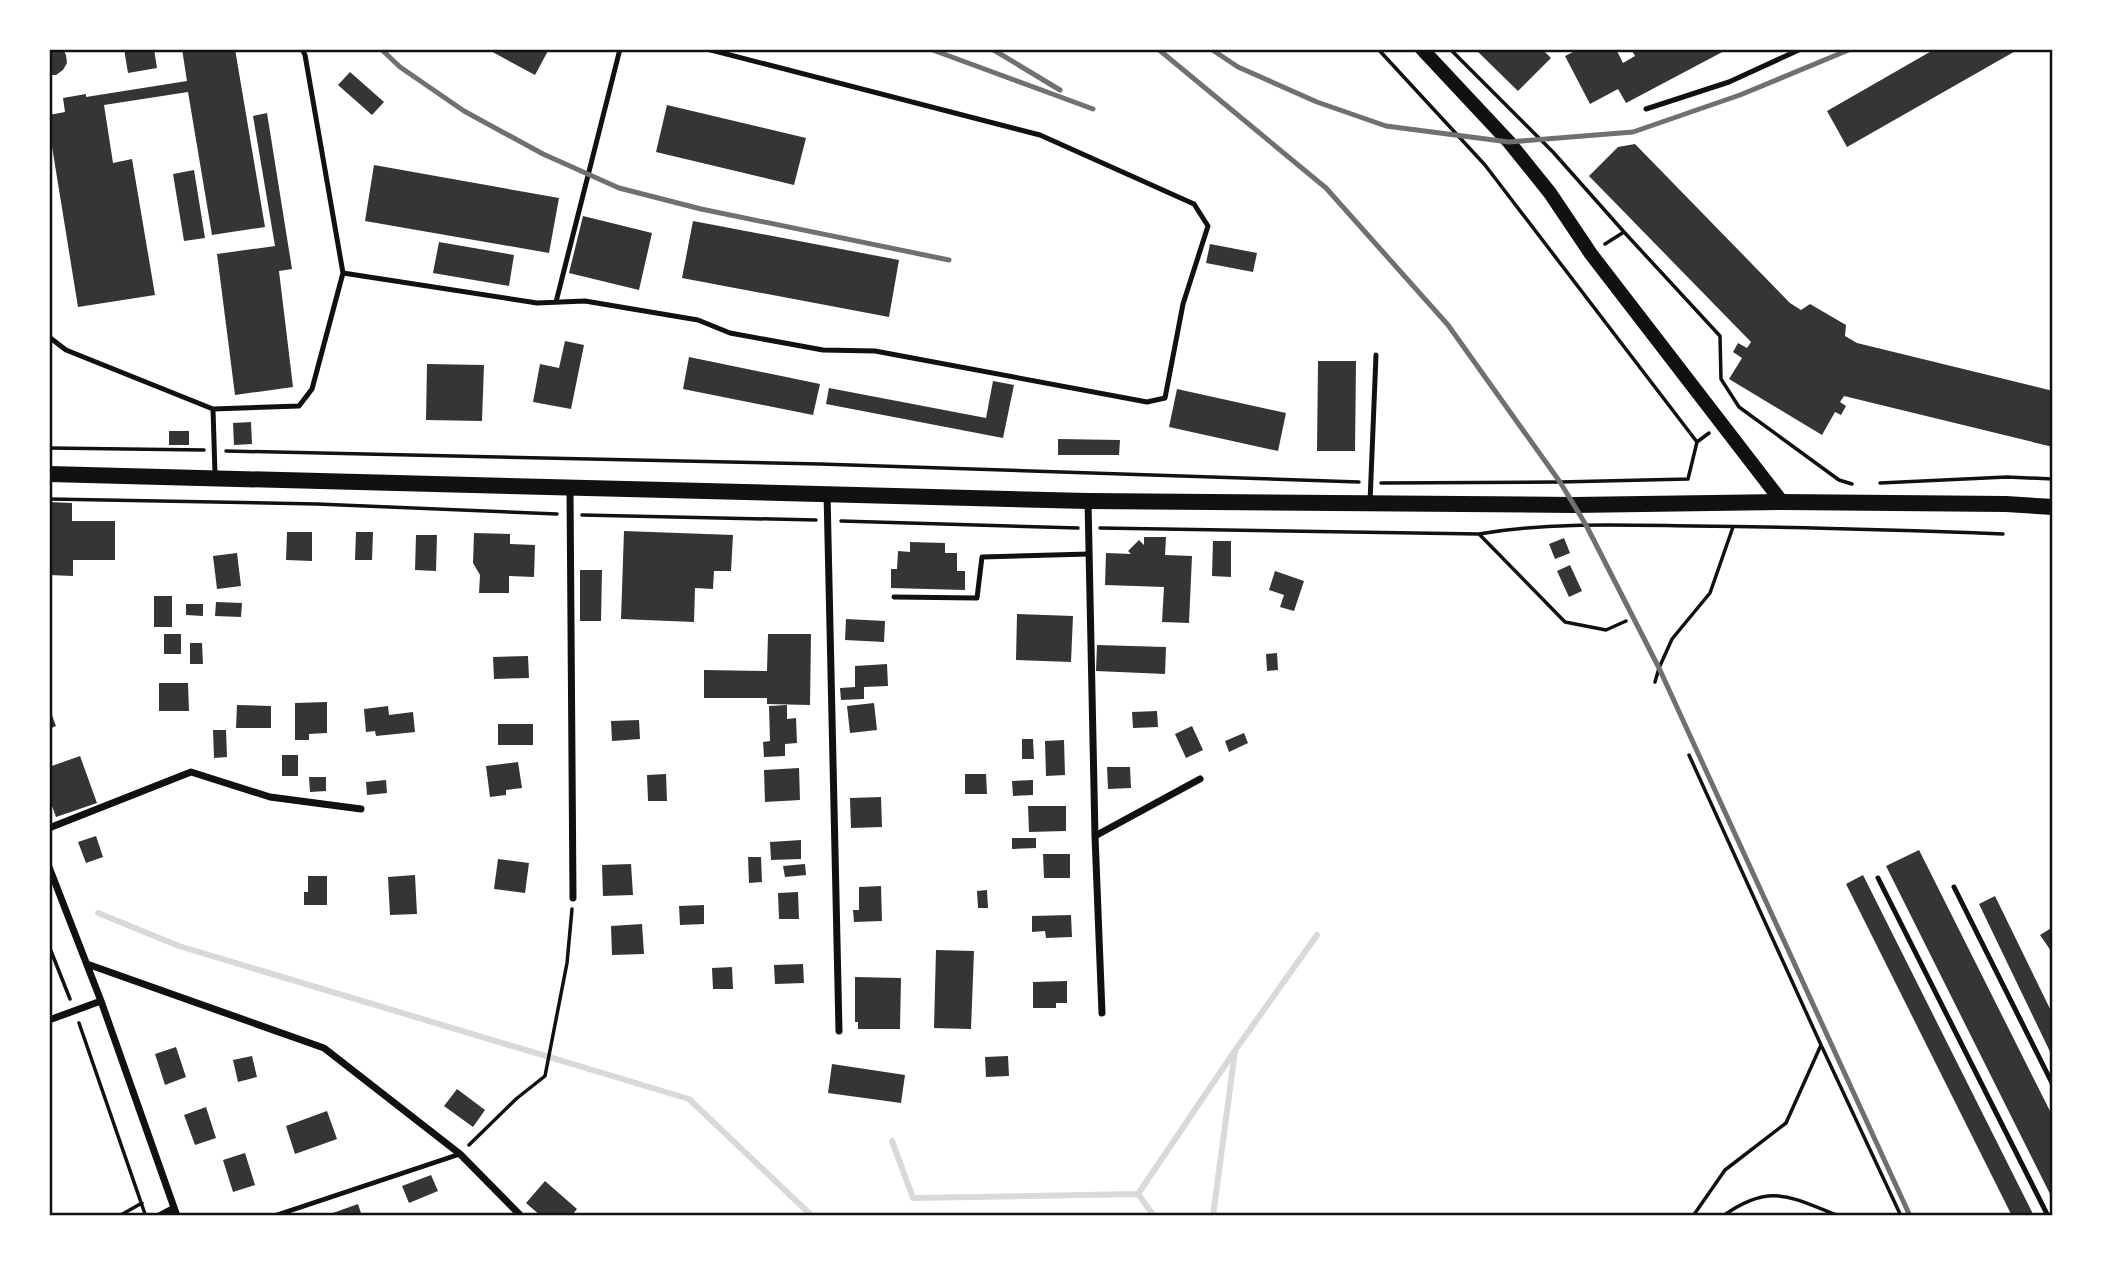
<svg xmlns="http://www.w3.org/2000/svg" width="2102" height="1265" font-family="'Open Sans',sans-serif">
	<rect width="100%" height="100%" fill="#fff"/>
	<g fill="none" stroke-linecap="round" stroke-linejoin="round">
		<path stroke="#d9d9d9" stroke-width="6" d="M98,913L179,946L689,1099L812,1216
			M892,1141L913,1198L1138,1194L1236,1049L1317,935
			M1138,1194L1154,1216
			M1213,1216L1235,1051"/>
	</g>
	<path fill="#353535" d="M49,49H63L66,55L67,63L63,70L56,75H49Z
		M124,49H154L157,68L128,73Z
		M182,49H235L265,227L212,235L188,92L104,105L113,163L132,159L155,295L78,307L49,128V115L65,112L63,98L86,94V97L187,81Z
		M487,49H549L535,75Z
		M1475,49H1542L1551,58L1518,91Z
		M1579,49H1616L1623,63L1635,56L1631,49H1728L1626,103L1618,89L1590,104L1565,56Z
		M1935,49H2019L1847,147L1827,111Z
		M350,72L384,102L372,115L338,85Z
		M667,105L806,138L794,185L656,152Z
		M267,113L292,269L279,271L293,387L235,395L217,254L275,246L253,116Z
		M1635,144L1790,303L1801,310L1810,304L1846,325L1845,336L1857,343L2053,391V447L1844,396L1840,402L1846,406L1841,415L1835,412L1822,435L1729,379L1742,358L1733,352L1738,343L1747,348L1751,342L1589,176L1618,147Z
		M374,165L559,198L549,253L365,221Z
		M194,170L205,238L184,241L173,174Z
		M583,216L652,233L639,290L569,273Z
		M693,221L899,260L889,317L682,278Z
		M439,242L514,255L509,286L433,273Z
		M1210,244L1257,253L1253,272L1206,263Z
		M565,341L584,345L571,409L533,402L540,364L559,368Z
		M689,357L820,384L813,415L683,389Z
		M1318,361H1356L1355,451H1317Z
		M427,364L484,365L482,421L426,420Z
		M993,381L1014,385L1003,438L826,404L829,388L986,418Z
		M1177,389L1286,413L1278,451L1169,427Z
		M251,422L252,444L234,445L233,423Z
		M169,431H189V445H169Z
		M1058,439L1120,440L1119,455H1058Z
		M49,502L72,503V521H115V560H73V576L49,575Z
		M624,531L733,535L731,571H714L713,589L695,588L694,622L621,619Z
		M287,532H312V561L286,560Z
		M356,532H373L372,560H355Z
		M474,533L510,534V544L535,545L534,577L509,576V593H479L480,575L473,563Z
		M416,535H437L436,571L415,570Z
		M1144,537H1166L1165,555L1192,556L1189,623L1162,622L1164,587L1105,585L1106,553L1131,554L1128,551L1139,540L1144,545Z
		M1564,538L1570,553L1555,559L1549,544Z
		M1213,541H1231V577L1212,576Z
		M910,542L945,543V553H957V571H965V590L891,588V569H897L898,551L910,552Z
		M237,553L241,586L217,589L213,556Z
		M1570,565L1582,591L1569,597L1557,571Z
		M580,570H602L601,621H580Z
		M1275,571L1304,581L1294,611L1280,607L1284,595L1269,590Z
		M154,596H172V627H154Z
		M216,602L242,603L241,617L215,616Z
		M186,604H203V616L186,615Z
		M1017,614L1073,616L1071,662L1016,660Z
		M846,619L885,621L884,642L845,640Z
		M164,634H181V654H164Z
		M768,634H811L810,705L767,704V698H704V670L767,671Z
		M190,643H202L203,664H190Z
		M1097,645L1166,647L1165,674L1096,671Z
		M1277,653L1278,670L1267,671L1266,654Z
		M528,656L529,678L494,679L493,657Z
		M887,664L888,686L864,687V699L841,700L840,688L855,687V666Z
		M159,683H188L189,711H159Z
		M327,702V733L309,734V740H295V703Z
		M874,703L877,730L850,733L847,706Z
		M237,705L271,706V728H236Z
		M787,705V719L796,718L797,743L785,744V756L764,757L763,742L770,741L769,706Z
		M388,706L389,715L413,712L415,732L376,736L375,731L366,732L364,709Z
		M49,707L56,726L49,729Z
		M1157,711L1158,727L1133,728L1132,712Z
		M639,720L640,739L612,741L611,721Z
		M498,724H533V745H498Z
		M1192,726L1203,750L1186,758L1175,734Z
		M213,730H226L227,757L214,758Z
		M1244,733L1248,743L1229,752L1225,741Z
		M1022,739H1033L1034,759H1022Z
		M1064,740L1065,775L1046,776L1045,741Z
		M282,755H298V776H282Z
		M80,756L97,803L56,817L49,798V767Z
		M518,762L522,788L506,790V795L490,797L486,766Z
		M1107,767H1130L1131,788L1108,789Z
		M799,768L800,800L765,802L764,770Z
		M666,774L667,801H648L647,775Z
		M965,774H986L987,794H965Z
		M309,777H326V791L310,792Z
		M386,780L387,793L367,795L366,782Z
		M1033,780V795L1013,796L1012,781Z
		M881,797L882,827L851,828L850,798Z
		M1028,806H1066V831L1029,832Z
		M96,836L103,857L86,863L78,842Z
		M1012,838H1036V848L1012,849Z
		M801,840V859L771,860L770,842Z
		M1919,850L2053,1117V1200L1886,866Z
		M1043,854H1070V878H1044Z
		M748,857H761L762,882L749,883Z
		M498,859L529,863L525,893L494,889Z
		M631,864L633,895L603,896L602,865Z
		M805,864L806,875L785,877L783,866Z
		M415,875L417,914L390,915L388,877Z
		M1863,875L2034,1216H2012L1846,884Z
		M308,876H327V905H304V892H308Z
		M881,886L882,921L854,922L853,910H859V887Z
		M987,890L988,908H978L977,891Z
		M798,892L799,919H779L778,893Z
		M1995,896L2053,1015V1058L1979,904Z
		M704,905V924L680,925L679,906Z
		M1071,915L1072,937L1046,938L1045,931L1032,932V916Z
		M642,924L644,954L612,955L611,926Z
		M2053,927V949L2051,951L2040,935Z
		M936,950L974,951L971,1029L934,1028Z
		M803,964L804,983L775,984L774,965Z
		M732,967L733,989H713L712,968Z
		M855,977L901,978L900,1029H858V1022H855Z
		M1067,981V1003H1056V1008H1033V982Z
		M176,1047L186,1077L165,1085L155,1054Z
		M252,1056L257,1077L238,1082L233,1060Z
		M1008,1056L1009,1076L986,1077L985,1057Z
		M832,1064L905,1075L901,1103L828,1093Z
		M457,1089L485,1110L473,1127L444,1106Z
		M206,1107L216,1138L195,1145L184,1115Z
		M327,1111L337,1139L295,1154L286,1126Z
		M245,1153L255,1185L233,1192L223,1160Z
		M431,1175L438,1191L409,1203L402,1186Z
		M545,1181L577,1209L571,1216H541L526,1203Z
		M358,1204L362,1216H331L330,1214Z"/>
	<g fill="none" stroke-linecap="round" stroke-linejoin="round">
		<path stroke="#111" stroke-width="3.5" d="M1378,49L1485,165L1697,442
			M1450,49L1553,152L1624,232
			M1605,244L1624,232L1720,336L1721,379L1739,407L1839,480L1852,484
			M49,448L204,450
			M226,451L820,464L1359,482
			M1381,483L1560,482L1688,479L1697,442L1709,433
			M1880,483L2007,477L2053,479
			M49,499L317,504L557,514
			M582,515L816,520
			M841,521L1078,528
			M1100,528L1479,534C1550,522 1621,525 1693,526C1796,527 1900,530 2003,534
			M1479,534L1565,622L1606,630L1626,621
			M1655,682L1659,668L1672,639L1710,593L1733,527
			M1689,755L1821,1045L1786,1123L1725,1170L1693,1216
			M49,946L70,999
			M79,1023L145,1214
			M1822,1047L1901,1216
			M469,1145L516,1099L545,1076L567,963L572,909
			M119,1216L142,1203
			M1723,1216C1770,1182 1790,1197 1839,1216"/>
		<path stroke="#111" stroke-width="5" d="M302,49L305,55L343,273
			M1646,109L1729,82L1801,49
			M556,302L620,49
			M49,337L66,350L213,409L299,406L312,389L343,273L537,303L585,301L698,320L730,333L823,350L875,351L1147,402L1165,398L1183,304L1208,226L1194,204L1040,135L707,49
			M213,409L215,474
			M1370,502L1376,355
			M894,597L977,598L982,557L1089,554
			M1878,878L2048,1216
			M1954,887L2053,1085
			M274,1216L460,1154"/>
		<path stroke="#111" stroke-width="7" d="M570,489L573,898
			M827,493L839,1031
			M1088,501L1095,836L1102,1013
			M49,828L191,772L270,797L361,809
			M1095,836L1200,779
			M49,867L101,1001L177,1216
			M87,964L324,1048L460,1154L521,1216
			M49,1020L101,1001
			M159,1216L174,1208"/>
		<path stroke="#111" stroke-width="14" d="M1422,49L1509,142L1550,193L1591,254L1782,502"/>
		<path stroke="#111" stroke-width="16" d="M49,474L1088,501L1574,505L1782,502L2006,504L2053,507"/>
		<path stroke="#707070" stroke-width="5" d="M381,49L400,67L464,111L543,154L619,188L701,209L949,260
			M930,49L1093,109
			M992,49L1060,90
			M1158,49L1326,188L1448,325L1560,482L1586,525L1659,668L1910,1216
			M1211,49L1238,67L1317,102L1386,126L1509,142L1633,132L1740,95L1851,49"/>
	</g>
	<rect width="2102" height="1265" fill="none" stroke="#ffffff" stroke-width="102"/>
	<rect x="51" y="51" width="2000" height="1163" fill="none" stroke="#111" stroke-width="2.5"/>
</svg>
